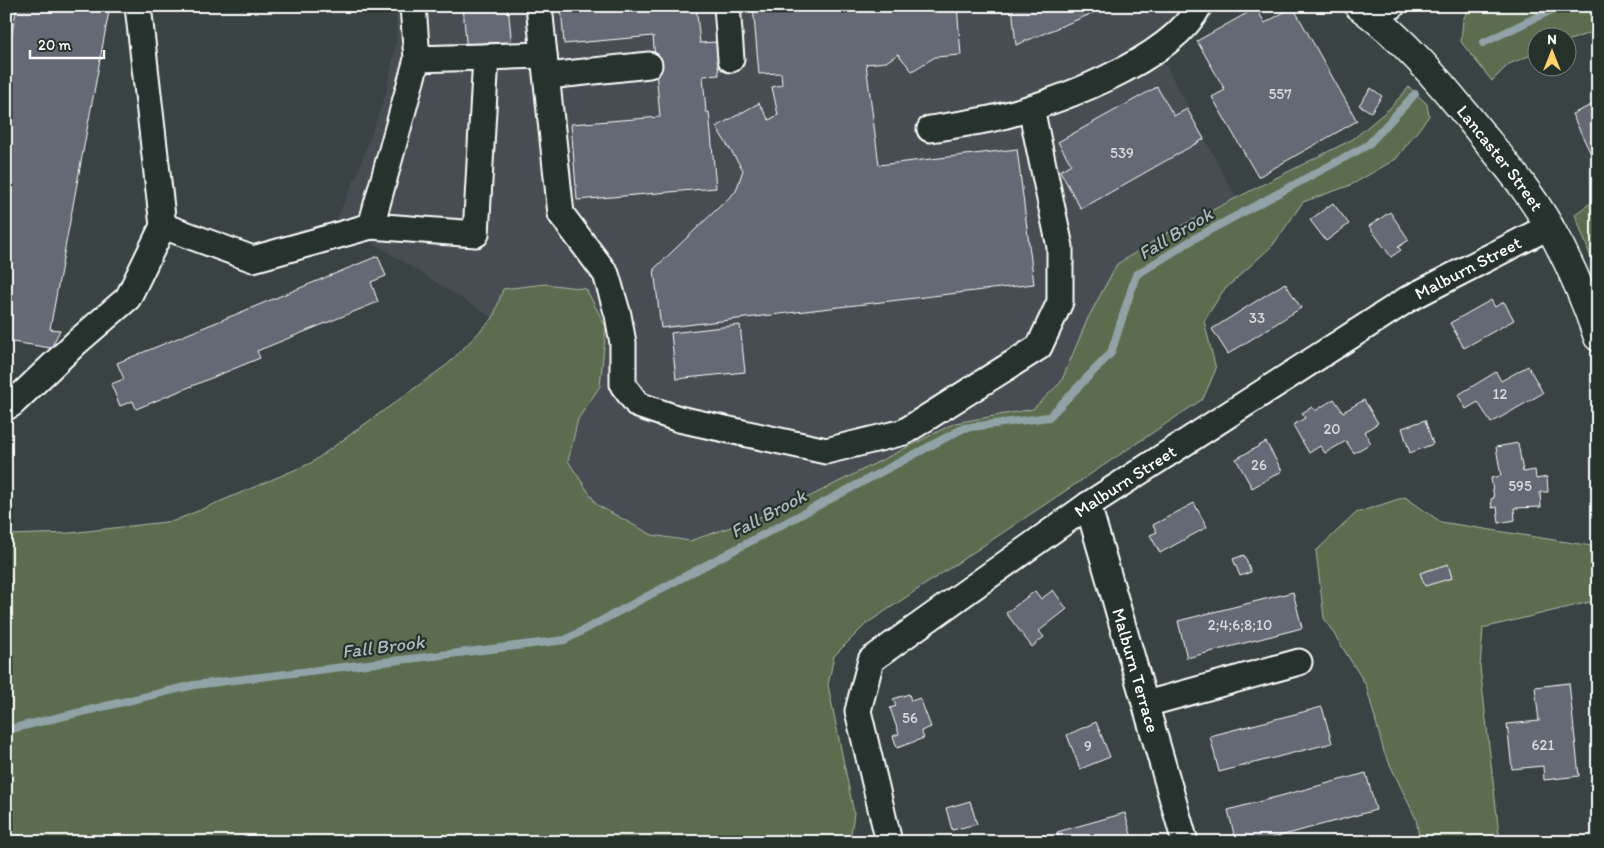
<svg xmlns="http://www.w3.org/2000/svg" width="1604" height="848" font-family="Itim,sans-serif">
	<rect width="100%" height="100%" fill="#394343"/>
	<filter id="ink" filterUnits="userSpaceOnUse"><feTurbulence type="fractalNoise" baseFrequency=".02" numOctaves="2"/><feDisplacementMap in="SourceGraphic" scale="10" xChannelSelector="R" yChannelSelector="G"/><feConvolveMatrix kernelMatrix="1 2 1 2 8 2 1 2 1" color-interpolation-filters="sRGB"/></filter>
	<g filter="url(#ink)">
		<path fill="#464e52" d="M396,6H1199L1158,50L1236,198L1163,235L1088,318L1061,382L1033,409L955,423L789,507L690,541L652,535L597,505L568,461L578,419L600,386L503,289L493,318L336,220L356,177L386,93L396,44Z"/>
		<path fill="#5b6d4f" stroke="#adb6a7" d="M1470,6H1598V30L1567,41L1566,38H1536V53L1509,64L1492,81L1461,42L1463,20Z
			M1409,87L1427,104L1429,116L1396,159L1351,185L1303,202L1273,245L1223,291L1204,321L1216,369L1203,399L866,624L834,656L828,685L854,813L850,842H6V535L70,533L174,521L311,463L448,364L493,318L503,289L545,284L586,289L606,327L600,386L578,419L568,461L597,505L652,535L690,541L789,507L955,423L1033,409L1061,382L1088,318L1117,264L1169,232L1353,139L1389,109Z
			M1598,198V277L1575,214Z
			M1405,497L1441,522L1598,547V600L1483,628L1480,667L1500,842H1420L1416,819L1384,752L1366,685L1324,618L1316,551L1356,513Z"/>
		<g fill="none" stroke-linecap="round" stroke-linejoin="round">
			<path stroke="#91a3a7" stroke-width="8" d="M1483,43L1560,6
				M6,730L194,685L565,640L964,428L1049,417L1111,353L1136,275L1197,237L1368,145L1415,94"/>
		</g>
		<path fill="#656875" stroke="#fff" d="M17,6H110L50,329L60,330L51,348L6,341V65Z
			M463,6H508L512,47L467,53Z
			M561,6H696L700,43L716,42L719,75L703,76L706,112H709L716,188L577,200L571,124L660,117L653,36L564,44Z
			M753,6H957L961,55L935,57L912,71L898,54L886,62L866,64L879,165L1017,149L1034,284L661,328L654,269L736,191L743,170L716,127L759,103L769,120L778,115L772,87L782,85L781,73L759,74Z
			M1012,6H1110L1016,45Z
			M1293,7L1357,121L1258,177L1212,97L1225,90L1197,41L1256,8L1265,23Z
			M1157,87L1174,116L1187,109L1204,139L1081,209L1060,171L1071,164L1058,142Z
			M1371,88L1382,96L1371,112L1359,105Z
			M1598,102V169L1572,114Z
			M1333,203L1349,224L1326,241L1310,220Z
			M1390,212L1409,240L1398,247L1401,250L1391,257L1369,226Z
			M378,256L386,276L371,282L378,302L257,351L260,358L136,409L133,401L120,406L111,384L124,379L117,363Z
			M1285,283L1301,308L1228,354L1212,329Z
			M1491,300L1495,307L1504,302L1514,320L1464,348L1450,323Z
			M740,325L745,372L676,379L671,333Z
			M1528,366L1543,393L1491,423L1478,402L1466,409L1458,395L1496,372L1501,381Z
			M1334,399L1343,412L1364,400L1378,423L1364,432L1371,443L1354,453L1346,441L1325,453L1320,446L1309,453L1293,425L1305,418L1302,413L1312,407L1315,411Z
			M1425,420L1433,444L1410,453L1402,428Z
			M1266,442L1282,471L1252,488L1236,459Z
			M1518,443L1523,472L1535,470L1536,479L1547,477L1548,492H1540L1541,507L1514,508L1515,520L1499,523L1497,507L1492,508L1491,499L1494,498L1491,478L1501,476L1496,447Z
			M1194,503L1207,527L1160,553L1150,535L1157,532L1153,525Z
			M1244,555L1251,572L1240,576L1233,559Z
			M1448,564L1452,578L1425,586L1420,573Z
			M1053,590L1067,609L1039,631L1044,637L1032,647L1006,613L1035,591L1041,599Z
			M1293,592L1302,628L1187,658L1178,621Z
			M1569,683L1579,776L1544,780L1543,766L1512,769L1507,724L1539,721L1535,687Z
			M909,694L911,701L920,698L931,727L921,731L924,738L897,748L893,736L899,734L890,708L896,706L893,699Z
			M1322,707L1332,743L1219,772L1210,736Z
			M1096,722L1110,757L1080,769L1067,735Z
			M1366,773L1376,810L1258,842H1236L1228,810Z
			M970,801L977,824L952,830L946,808Z
			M1125,813L1133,842H1059L1057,832Z"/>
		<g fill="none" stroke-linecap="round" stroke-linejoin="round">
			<defs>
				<g id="minor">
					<path d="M138,6L163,226L253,259L371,226L417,59L413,6"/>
					<path d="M727,6L731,59"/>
					<path d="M1372,15L1392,6"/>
					<path d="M544,55L561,214L606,274L618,315L623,343V385L638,405L679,419L826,451L904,432L1039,347L1060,302V247L1031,108"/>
					<path d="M417,59L544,55L539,6"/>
					<path d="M548,76L649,65"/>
					<path d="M930,129C950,126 970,123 990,119C1049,106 1170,62 1199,6"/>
					<path d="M371,226L476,234L486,57"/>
					<path d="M6,407L12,404L77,342L128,298L163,226"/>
					<path id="s1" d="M1088,505L1185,842"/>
					<path d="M1146,704L1299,662"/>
					<path id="s2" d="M889,842L858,711L871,660L1088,505L1408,299L1550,226"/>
				</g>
				<g id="major">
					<path id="s3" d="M1359,6C1403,38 1439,81 1473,123C1499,156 1528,189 1549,226C1569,261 1585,299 1598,337"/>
				</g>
			</defs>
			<use href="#minor" stroke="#fff" stroke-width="29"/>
			<use href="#major" stroke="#fff" stroke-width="31"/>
			<use href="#minor" stroke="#26332d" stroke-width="25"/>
			<use href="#major" stroke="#26332d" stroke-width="28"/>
		</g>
	</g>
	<g text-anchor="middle" stroke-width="4.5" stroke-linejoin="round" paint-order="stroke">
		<g font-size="15" fill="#d8d9dc">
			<text x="1280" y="99">557</text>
			<text x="1122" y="158">539</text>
			<text x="1257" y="323">33</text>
			<text x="1500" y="399">12</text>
			<text x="1332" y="434">20</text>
			<text x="1259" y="470">26</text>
			<text x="1520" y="491">595</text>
			<text x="1240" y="630">2;4;6;8;10</text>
			<text x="910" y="723">56</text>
			<text x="1543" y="750">621</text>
			<text x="1088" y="751">9</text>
		</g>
		<g font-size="18" fill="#fff" stroke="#26332d">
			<text dy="6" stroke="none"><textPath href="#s3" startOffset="208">Lancaster Street</textPath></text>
			<text dy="6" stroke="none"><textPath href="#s2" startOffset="902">Malburn Street</textPath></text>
			<text dy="6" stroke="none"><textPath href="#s2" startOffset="498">Malburn Street</textPath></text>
			<text dy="6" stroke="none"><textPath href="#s1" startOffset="172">Malburn Terrace</textPath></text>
		</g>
		<g font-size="19" font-style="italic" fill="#acbabd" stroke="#26332d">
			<text transform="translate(1175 233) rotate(-31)" y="7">Fall Brook</text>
			<text transform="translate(768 513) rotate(-28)" y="7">Fall Brook</text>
			<text transform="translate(383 646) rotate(-7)" y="7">Fall Brook</text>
		</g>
	</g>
	<rect width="1604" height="848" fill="none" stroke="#26332d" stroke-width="25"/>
	<rect x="12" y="12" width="1579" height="823" fill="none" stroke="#fff" stroke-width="2" filter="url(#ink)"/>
	<g transform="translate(1552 52)"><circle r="24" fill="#26332d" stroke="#7d8581"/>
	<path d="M0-4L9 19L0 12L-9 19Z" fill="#ffd166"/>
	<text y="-8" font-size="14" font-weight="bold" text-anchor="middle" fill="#ffffff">N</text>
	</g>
	<path d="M30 50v8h74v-8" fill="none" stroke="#ffffff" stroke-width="2.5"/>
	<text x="38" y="50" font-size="15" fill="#ffffff" stroke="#26332d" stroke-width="4" paint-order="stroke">20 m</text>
</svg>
